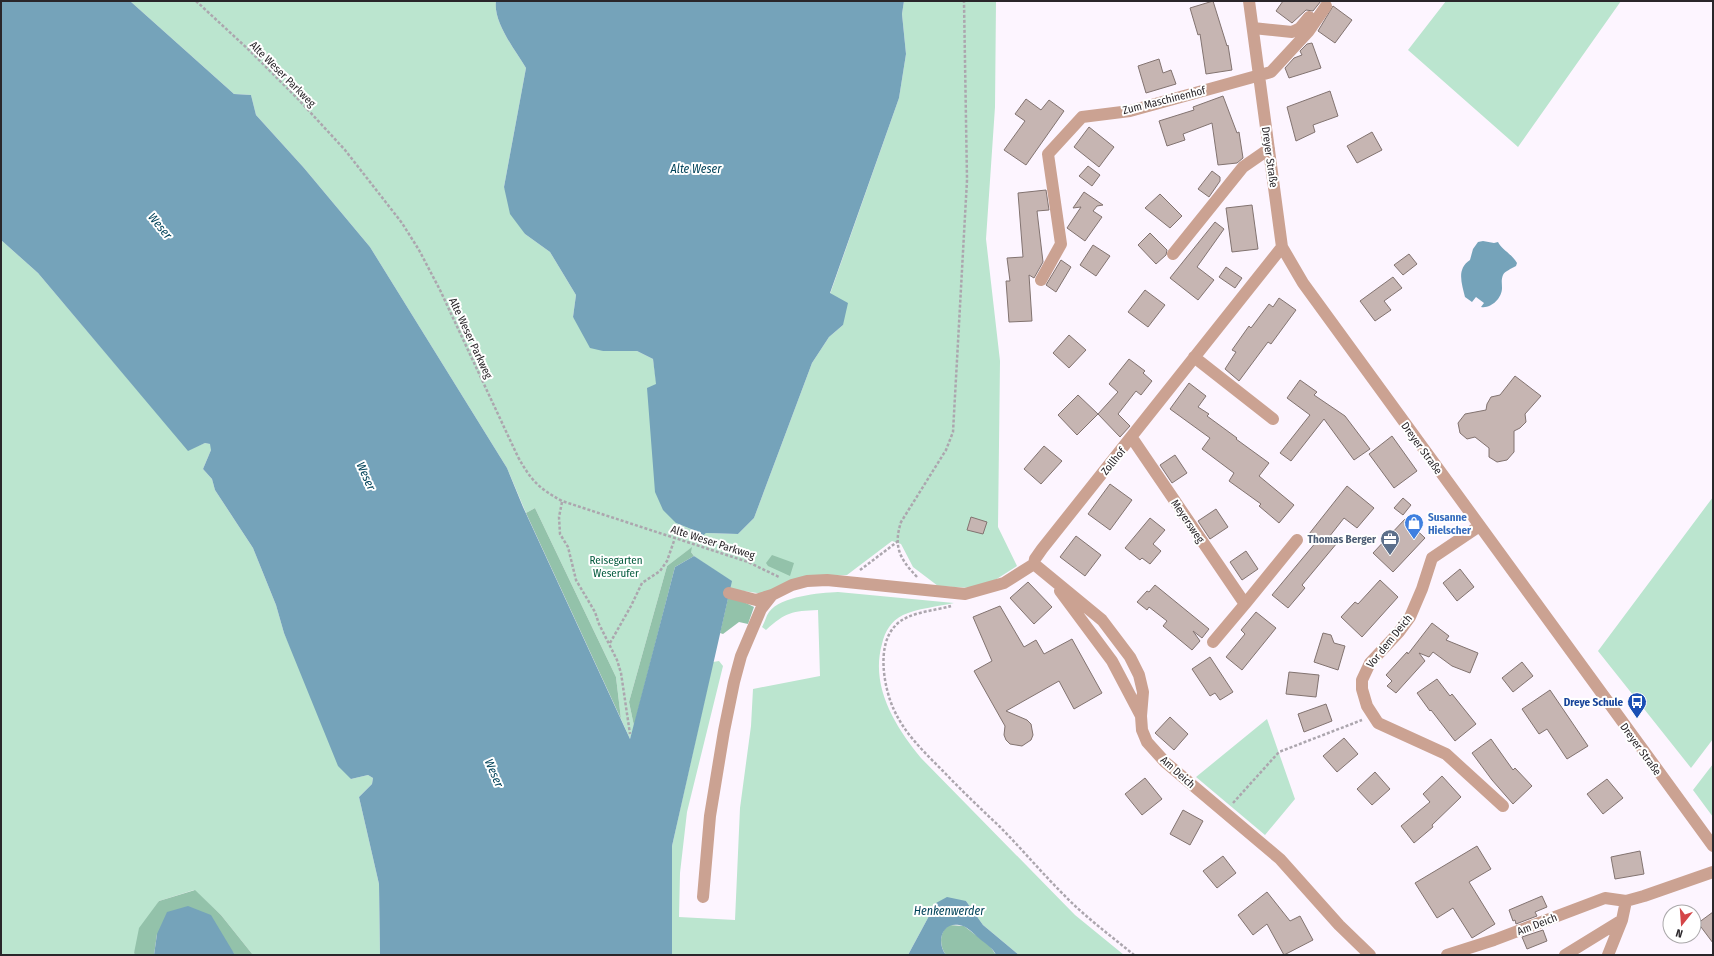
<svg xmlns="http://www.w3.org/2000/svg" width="1714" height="956" font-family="'Fira Sans Condensed',sans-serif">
	<rect width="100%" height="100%" fill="#fdf5ff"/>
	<path fill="#bbe5cf" d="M130,1H496C493,22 515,50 526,68L504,187L525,234L550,252L576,295L573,317L603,351H637L653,359L676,523L691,529L695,538L706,533L738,534L754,518L812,363L829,337L843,325L830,294L899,98L906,54L902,14L904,1H996L995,107L986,239L1000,361L998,527L1017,566L992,582L971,588L938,586L913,567L901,544L892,541L847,575L812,577L769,593H757L730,589L731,581L695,557L691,552V548L667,566L629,702L634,726L630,739L621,719L616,677L535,508L526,513L507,468L370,247L304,168L256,115L251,95L234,94Z
		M1446,1H1621L1518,147L1408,50Z
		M1,240L38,273L188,450L205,443L211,444V450L203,469L212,479L215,490L253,548L276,605L284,633L351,779L368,775L373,778L372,784L359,797L379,884L380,955H253L221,915L194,890L159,901L134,953L135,955H1Z
		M1713,497V739L1691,768L1598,651Z
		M838,592L954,603C940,606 915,609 903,615C891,621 885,631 882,644C870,686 895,726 921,758L1075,915L1124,955H1019L983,925L966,901L936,903L908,955H672V846L713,662L719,661L723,666L687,812L680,873L679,917L735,920L740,808L751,726L753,689L820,676L818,610C792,611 786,612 766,630L762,627C765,622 766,616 769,612C781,596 819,593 838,592Z
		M1267,719L1295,799L1265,835L1196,777Z
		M1713,764V817L1693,790Z"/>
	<path fill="#93c2aa" d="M535,508L616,677L621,719L526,513Z
		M692,547L691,552L694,556L675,567L634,726L629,702L667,566Z
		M772,555L794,563L790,576L768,566L766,563Z
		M728,598L738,599L754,607L748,624L739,622L723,634L720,633Z
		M195,890L221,915L253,955H235L232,951L157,934L154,955H135L134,953L139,928L159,901Z
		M949,925L964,926L990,946L996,955H946C939,946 939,932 949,925Z"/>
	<path fill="#75a3ba" d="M1,1H130L234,94L251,95L256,115L304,168L370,247L507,468L523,507L630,739L675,567L694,556L732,581L672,846V955H380L379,884L359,797L372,784L373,778L368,775L351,779L338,766L284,633L276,605L253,548L215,490L212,479L203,469L211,450L210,444L205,443L188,451L38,273L1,240Z
		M496,1H904L902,14L906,54L899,98L830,293L848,303L843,325L829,337L812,363L754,518L738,534L706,533L699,539L695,538L691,529L676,523L663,510L655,492L647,388L656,384L653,359L637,351H603L590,348L573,317L576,295L550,252L525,234L510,214L504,187L526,68C515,50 493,22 496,1Z
		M1483,241L1494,243L1498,242C1501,249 1512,254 1517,263L1516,266C1511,269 1505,271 1503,275C1501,280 1502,283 1502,288C1502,298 1491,309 1481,307L1484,303L1476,297L1472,302L1465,297C1462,284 1456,269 1470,260L1473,249L1478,242Z
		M947,897L966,901L983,925L1019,955H996C993,948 986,944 981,940C976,936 969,928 963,926C943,919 935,941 946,955H908L936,903Z
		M188,906L211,915L235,955H154L157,934L167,912Z"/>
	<path fill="#c6b5b2" stroke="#827370" d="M1213,1L1227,46L1228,45L1232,70L1206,74L1200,34L1198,35L1190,8Z
		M1283,1H1321L1313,11L1306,10L1292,23L1276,11Z
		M1333,6L1352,20L1335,43L1318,31Z
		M1312,43L1321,68L1289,78L1285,68L1294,58L1302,55L1300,51L1307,44Z
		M1159,59L1163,73L1171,70L1176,84L1146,93L1138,66Z
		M1330,91L1338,116L1313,125L1315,132L1296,141L1287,107Z
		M1223,96L1237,133L1239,132L1243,158L1237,163L1218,165L1212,123L1183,134L1185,140L1167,146L1159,121L1194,110L1193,107Z
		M1026,99L1041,110L1049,100L1064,111L1026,165L1004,150L1025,121L1015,114Z
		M1089,127L1114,147L1099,167L1074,147Z
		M1372,132L1382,150L1357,163L1347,146Z
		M1088,166L1100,175L1092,186L1079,176Z
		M1212,171L1220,177V181L1209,197L1198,189Z
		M1046,190L1049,210L1037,211L1043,262L1034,278L1029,275L1032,321L1009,322L1006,281H1010L1007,258L1023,257L1018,193Z
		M1084,192L1103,205L1097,206L1093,211L1102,217L1085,241L1067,228L1081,207L1073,208Z
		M1160,194L1182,216L1170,228L1145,208Z
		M1252,205L1258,249L1232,252L1226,208Z
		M1215,222L1224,229L1197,267L1214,280L1198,300L1170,278Z
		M1150,233L1167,250L1166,255L1156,264L1138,245Z
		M1093,245L1110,256L1096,276L1080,265Z
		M1409,254L1417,264L1403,275L1394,265Z
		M1061,260L1071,267L1056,292L1046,285Z
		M1226,267L1242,278L1235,288L1219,277Z
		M1393,277L1402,288L1384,301L1391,310L1375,321L1360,301Z
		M1145,290L1165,305L1148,327L1128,312Z
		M1279,298L1296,310L1271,344L1268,342L1239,381L1225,369L1236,352L1232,350L1249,326L1251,328L1269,304L1273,307Z
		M1069,335L1086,350L1069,368L1053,353Z
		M1129,359L1145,371L1143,373L1152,381L1141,395L1136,391L1118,414L1130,426L1120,437L1098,414L1118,392L1109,384Z
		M1515,376L1541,396L1525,414L1526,422L1520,428L1514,431V452L1507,460L1497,462L1489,457V448L1475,437L1467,439L1460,433L1458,423L1465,414L1486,410L1487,404L1491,397L1500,395Z
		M1300,380L1317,392L1314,395L1345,416L1370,449L1354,460L1324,419L1291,461L1280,453L1310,415L1287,398Z
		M1189,383L1206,396L1198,407L1209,414L1207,416L1237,438L1236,439L1269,463L1259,476L1294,505L1279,523L1259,506L1261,504L1229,481L1234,473L1202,449L1210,438L1170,409Z
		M1078,395L1098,414L1077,435L1058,415Z
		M1392,436L1417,471L1394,488L1369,454Z
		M1044,446L1062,461L1041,484L1024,469Z
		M1175,455L1187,473L1172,483L1160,465Z
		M1110,484L1132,500L1110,530L1088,514Z
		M1347,486L1374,508L1357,528L1344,518L1329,537L1337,543L1302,585L1305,588L1288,608L1272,595L1317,541L1309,534Z
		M1403,498L1411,505L1403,515L1394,508Z
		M1216,509L1228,527L1210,539L1198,521Z
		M971,517L987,522L983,534L967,530Z
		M1150,518L1165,530L1153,544L1161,551L1150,564L1142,558L1140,560L1125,548Z
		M1405,519L1425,538L1393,572L1373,553Z
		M1076,536L1101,555L1085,576L1060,557Z
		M1246,551L1258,569L1242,580L1230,562Z
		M1460,569L1474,587L1457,601L1443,583Z
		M1380,580L1398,597L1362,637L1341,617L1355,602L1358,604Z
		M1028,582L1052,607L1034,624L1010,598Z
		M1155,585L1209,629L1202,638L1193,631L1200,641L1192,650L1163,626L1167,621L1149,607L1147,610L1137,602L1147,591L1149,592Z
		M1000,606L1024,647L1036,640L1044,654L1072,639L1102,693L1074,709L1059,681L1006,711L1027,720L1031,724L1033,735L1031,740L1022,746L1010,744L1006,740L1004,735L1005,726L974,671L992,661L973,617Z
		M1256,612L1276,628L1242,670L1226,657L1245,634L1241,630Z
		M1432,623L1449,636L1446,640L1478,653L1470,673L1452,666L1433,652L1429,657L1419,653L1425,661L1396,693L1387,686L1392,681L1386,675L1407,652L1408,654Z
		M1323,633L1331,635L1334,643L1345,646L1338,670L1314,662Z
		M1210,657L1233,692L1220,700L1215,693L1210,696L1192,669Z
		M1522,662L1533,676L1513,692L1502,678Z
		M1289,672L1319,675L1316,697L1286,694Z
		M1437,679L1450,696L1452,694L1476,724L1455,741L1431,710L1430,711L1417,693Z
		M1550,690L1588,746L1567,759L1547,729L1539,734L1522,709Z
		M1326,704L1332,721L1304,732L1298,714Z
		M1170,717L1188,734L1174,750L1155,733Z
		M1344,738L1358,754L1337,772L1323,756Z
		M1491,739L1513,770L1515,768L1532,786L1513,804L1492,780L1472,753Z
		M1375,772L1390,789L1372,805L1357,789Z
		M1442,776L1461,797L1432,825L1433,827L1414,843L1401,826L1430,802L1423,794Z
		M1145,778L1162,799L1142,815L1125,794Z
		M1607,779L1623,798L1603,814L1587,794Z
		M1183,810L1203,821L1190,845L1170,834Z
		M1477,846L1491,869L1469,882L1495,924L1472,938L1453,908L1437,918L1415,883Z
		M1640,851L1644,874L1615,879L1611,857Z
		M1223,856L1236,873L1217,888L1203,871Z
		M1267,892L1290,921L1300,916L1313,940L1284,955L1267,924L1253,935L1238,915Z
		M1542,896L1547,907L1535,912L1537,916L1516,924L1515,920L1513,921L1509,910Z
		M1713,912V943L1698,923Z
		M1543,930L1547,941L1527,949L1522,937Z"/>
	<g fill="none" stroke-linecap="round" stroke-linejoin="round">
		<path stroke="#aca6ae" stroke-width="2.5" stroke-dasharray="3 2" stroke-linecap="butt" d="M196,1L249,50L298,99L345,150L402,223L419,250L440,290L518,457C531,480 538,488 562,501L748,562L779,577
			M562,502L559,517L560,534L568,547L576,580L595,612L599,624L617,660L621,673L630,734
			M860,570L897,542
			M917,577C900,559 893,547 901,522L946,450L953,432L967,180L964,1
			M951,606C934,611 907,612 895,626C876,646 884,688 894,710C905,734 925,753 943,771C961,790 980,808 999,826C1021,848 1041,872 1063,894C1085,917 1110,935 1134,955
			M610,643L631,606L642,583L660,571L667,561L675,538
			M1233,803L1279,752L1362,720"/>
		<path stroke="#cba292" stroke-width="12" d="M1249,1L1282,247L1303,283L1713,846
			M1253,28L1292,32L1300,28L1309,17
			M1173,254L1243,167L1269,149
			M1041,280L1061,244L1048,154L1082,117L1130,111L1271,72L1308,32L1326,6
			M1194,357L1273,419
			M1132,438L1245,604L1213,642
			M1478,527L1432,558L1422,589L1410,617L1399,632L1370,663L1362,680V689L1367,706L1378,723L1446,754L1503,806
			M1034,564L1102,620L1130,657L1139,675L1143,692L1141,716L1142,730L1147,742L1165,762L1280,859L1339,925L1370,955
			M1034,564L1035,559L1042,549L1282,247
			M1060,591L1112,661L1141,716
			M729,593L756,600L772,595
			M1245,604L1297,540
			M703,897L710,816L724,731L734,682L741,656L761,609L772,595L792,585L807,581L827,580L965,594L1004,583L1034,564
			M1447,955L1494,940L1605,898L1626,901L1644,896L1713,872
			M1565,955L1622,920
			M1608,955L1622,920L1626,901"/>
	</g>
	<defs>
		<symbol id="shop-pin" viewBox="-11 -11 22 30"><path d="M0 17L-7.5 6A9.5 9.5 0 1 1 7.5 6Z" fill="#3f7fe0" stroke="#fff"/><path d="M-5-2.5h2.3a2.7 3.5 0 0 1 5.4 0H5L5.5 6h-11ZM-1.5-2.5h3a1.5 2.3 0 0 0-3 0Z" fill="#fff"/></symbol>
		<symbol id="office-pin" viewBox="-11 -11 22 30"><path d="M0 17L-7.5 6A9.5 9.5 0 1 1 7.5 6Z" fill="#5c6f8a" stroke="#fff"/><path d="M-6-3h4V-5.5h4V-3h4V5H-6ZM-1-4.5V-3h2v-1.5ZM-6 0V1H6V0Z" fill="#fff"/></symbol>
		<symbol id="bus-pin" viewBox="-11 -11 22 30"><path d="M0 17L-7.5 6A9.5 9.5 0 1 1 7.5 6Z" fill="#1a4fb4" stroke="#fff"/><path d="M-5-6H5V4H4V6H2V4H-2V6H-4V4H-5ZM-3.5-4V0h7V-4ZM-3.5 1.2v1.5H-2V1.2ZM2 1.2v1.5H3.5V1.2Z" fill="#fff"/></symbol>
	</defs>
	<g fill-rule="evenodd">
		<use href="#shop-pin" x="1403" y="512" width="22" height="30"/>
		<use href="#office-pin" x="1379" y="528" width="22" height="30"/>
		<use href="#bus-pin" x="1626" y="691" width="22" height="30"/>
	</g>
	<g text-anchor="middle" stroke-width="4" stroke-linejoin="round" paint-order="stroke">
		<g font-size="11" fill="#2a262a" stroke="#fff">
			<text transform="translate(283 74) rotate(45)" y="4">Alte Weser Parkweg</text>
			<text transform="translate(1164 100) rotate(-14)" y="4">Zum Maschinenhof</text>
			<text transform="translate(1270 157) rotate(82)" y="4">Dreyer Straße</text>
			<text transform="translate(471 338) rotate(65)" y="4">Alte Weser Parkweg</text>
			<text transform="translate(1422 448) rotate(54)" y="4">Dreyer Straße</text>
			<text transform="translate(1113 461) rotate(-51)" y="4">Zollhof</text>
			<text transform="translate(1188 521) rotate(56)" y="4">Meyersweg</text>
			<text transform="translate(713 542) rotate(18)" y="4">Alte Weser Parkweg</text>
			<text transform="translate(1389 641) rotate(-51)" y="4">Vor dem Deich</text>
			<text transform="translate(1641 749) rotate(54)" y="4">Dreyer Straße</text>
			<text transform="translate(1178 772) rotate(42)" y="4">Am Deich</text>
			<text transform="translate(1537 924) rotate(-21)" y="4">Am Deich</text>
		</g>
		<g font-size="11" font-weight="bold" fill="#366cbe" stroke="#fff" text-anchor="start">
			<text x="1428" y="521">Susanne<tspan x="1428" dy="13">Hielscher</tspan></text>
		</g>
		<g font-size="11" font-weight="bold" fill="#4e5e75" stroke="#fff" text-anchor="end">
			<text x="1376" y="543">Thomas Berger</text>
		</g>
		<g font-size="11" fill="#025a3c" stroke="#fff">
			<text x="616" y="564">Reisegarten<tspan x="616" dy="13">Weserufer</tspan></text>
		</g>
		<g font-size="11" font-weight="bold" fill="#164399" stroke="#fff" text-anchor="end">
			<text x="1623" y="706">Dreye Schule</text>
		</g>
		<g font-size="12" font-style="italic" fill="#004259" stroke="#fff">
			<text x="696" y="173">Alte Weser</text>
			<text transform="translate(160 226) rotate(50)" y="4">Weser</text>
			<text transform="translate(366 476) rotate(66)" y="4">Weser</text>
			<text transform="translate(494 773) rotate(67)" y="4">Weser</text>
			<text x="949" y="915">Henkenwerder</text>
		</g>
	</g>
	<rect width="1714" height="956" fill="none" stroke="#2a262a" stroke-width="4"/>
	<g transform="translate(1682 924) rotate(197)"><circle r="19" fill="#ffffff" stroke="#aaa8aa"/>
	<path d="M0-3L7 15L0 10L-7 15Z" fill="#d44548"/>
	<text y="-6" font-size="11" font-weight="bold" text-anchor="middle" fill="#2a262a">N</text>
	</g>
</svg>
